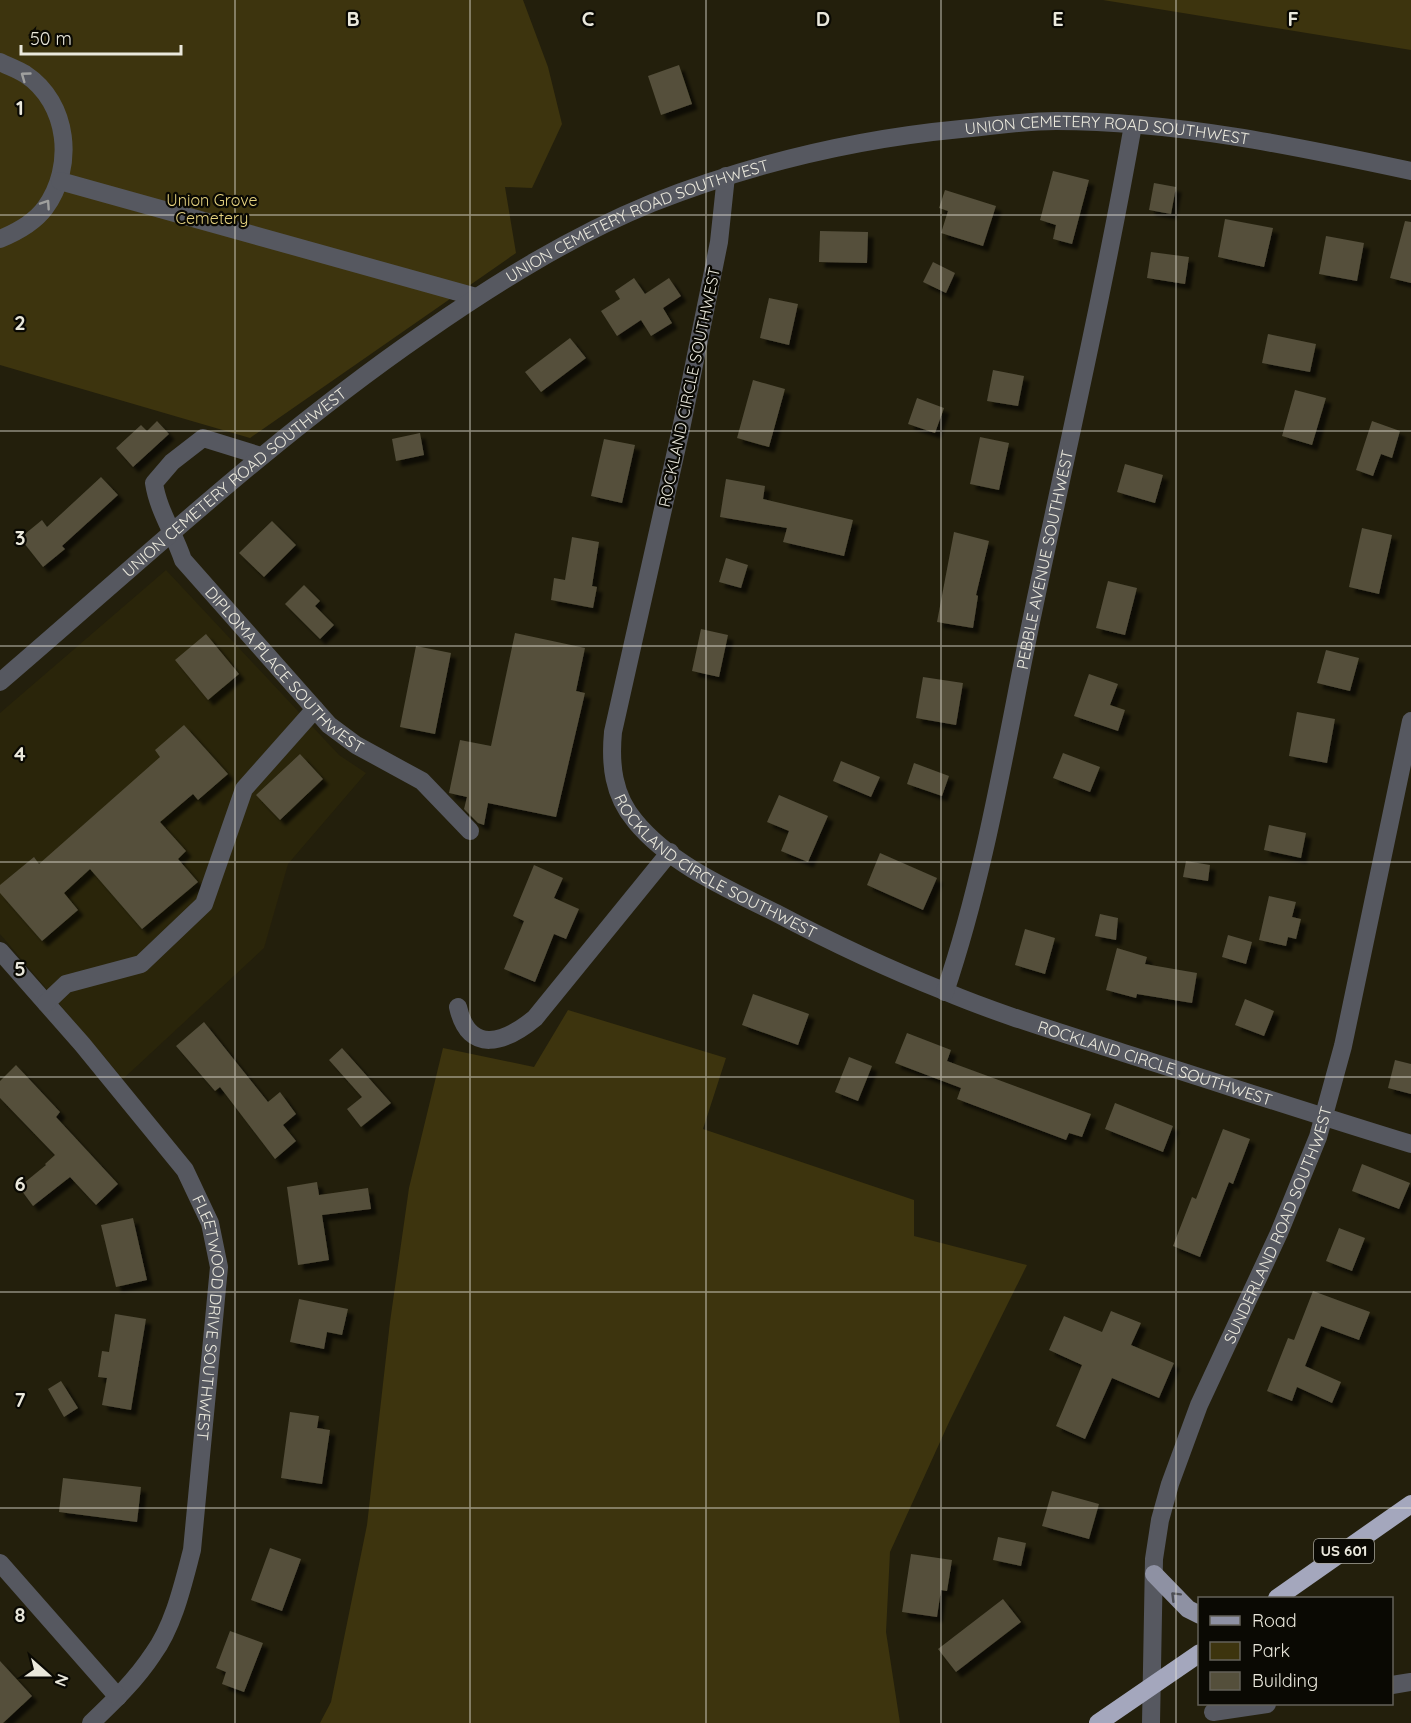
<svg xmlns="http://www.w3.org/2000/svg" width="1411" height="1723" font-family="Quicksand,sans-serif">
	<defs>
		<filter id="shadow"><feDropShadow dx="5.5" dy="5.5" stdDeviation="1.5" flood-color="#0009"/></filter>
	</defs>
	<rect width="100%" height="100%" fill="#231f0c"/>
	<path fill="#2a250a" d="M166,570L339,755L366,773L288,864L264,948L123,1079L0,934V713Z"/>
	<path fill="#3d340e" d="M0,0H523L548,67L562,124L532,188L505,187L516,253L250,438L0,365Z
		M1103,0H1411V50Z
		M568,1010L726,1058L703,1129L914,1200V1236L1027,1265L950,1420L890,1552L886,1632L900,1723H320L331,1702L367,1525L390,1322L409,1188L443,1048L534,1067Z"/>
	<path fill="#544f3b" filter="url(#shadow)" d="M679,65L692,104L661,115L648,76Z
		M1053,171L1089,180L1072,244L1053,239L1056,225L1040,220Z
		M1154,183L1176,187L1171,214L1149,210Z
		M945,190L996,206L983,246L941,233L948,211L939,208Z
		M1225,219L1273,228L1264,267L1218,257Z
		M1405,221L1411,222V283L1390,278Z
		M820,231L868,232L867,263L819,262Z
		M1326,236L1364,243L1357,281L1319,274Z
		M1151,252L1189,257L1185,284L1147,278Z
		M933,262L955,273L946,293L923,282Z
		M634,278L645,294L669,278L681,296L663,308L672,323L651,336L641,320L617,336L601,311L620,299L615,291Z
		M769,298L798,304L789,345L760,338Z
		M1268,334L1316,344L1310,372L1262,363Z
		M570,338L586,358L541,392L525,372Z
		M993,370L1024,376L1018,406L987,401Z
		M753,380L785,389L769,447L737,438Z
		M1295,390L1326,398L1312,445L1282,436Z
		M917,398L944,408L935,433L908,424Z
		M157,421L169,434L133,467L116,448L141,425L147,431Z
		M1372,421L1400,431L1392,458L1381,454L1373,476L1356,470Z
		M420,433L424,455L396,461L392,439Z
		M980,437L1009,443L999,490L970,484Z
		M604,439L635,445L622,503L591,496Z
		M1125,464L1163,475L1155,503L1117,492Z
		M101,477L118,495L62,546L65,549L43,567L20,538L42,520L47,527Z
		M726,479L765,486L763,499L853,520L844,556L783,542L787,528L720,517Z
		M272,521L296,545L264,577L239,553Z
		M1362,528L1392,535L1379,594L1349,587Z
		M954,532L989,541L976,595L978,596L973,628L937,622Z
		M572,537L599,542L592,586L597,587L593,608L551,600L554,578L565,580Z
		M726,558L748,565L741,588L719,582Z
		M1108,581L1137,588L1125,635L1096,628Z
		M304,585L320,601L315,606L334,625L320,639L285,604Z
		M701,629L728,635L719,677L692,671Z
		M515,633L585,648L576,691L585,693L556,817L488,803L484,825L478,823L464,809L467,797L449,793L460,740L491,746Z
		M206,634L239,674L208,700L175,660Z
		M416,646L451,653L435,734L400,727Z
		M1326,650L1359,658L1350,691L1317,683Z
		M1089,674L1118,684L1110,705L1125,710L1118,731L1074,716Z
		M923,677L963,683L956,725L916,718Z
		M1297,712L1335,719L1327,763L1289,756Z
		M184,725L228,774L198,800L193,794L160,822L186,851L178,859L198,882L142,929L90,869L64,893L78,910L42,941L0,893V885L34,857L39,864L160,757L155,750Z
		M1063,753L1100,767L1090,792L1053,778Z
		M300,754L323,779L280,820L256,795Z
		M841,761L880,777L871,797L833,781Z
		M914,763L949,776L942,796L907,784Z
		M779,795L828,816L808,862L781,851L789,831L767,822Z
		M1269,825L1306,833L1301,858L1264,850Z
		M880,853L937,878L923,910L867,885Z
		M1186,861L1210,865L1208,881L1183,877Z
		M534,865L563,878L554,898L579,909L566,939L554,934L535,982L504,969L524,921L513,916Z
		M1269,896L1296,902L1292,917L1301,919L1296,939L1288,937L1286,946L1259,940Z
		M1100,914L1118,918L1116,940L1095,936Z
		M1025,929L1055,938L1045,974L1015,965Z
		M1228,935L1252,942L1246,964L1222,957Z
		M1117,948L1147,957L1145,964L1197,973L1192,1003L1137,994L1136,998L1106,990Z
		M753,994L809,1014L798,1045L742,1025Z
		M1245,999L1274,1011L1264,1036L1235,1025Z
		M204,1022L268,1102L280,1092L296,1114L283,1125L296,1141L275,1159L220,1087L215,1091L176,1046Z
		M907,1033L951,1050L947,1061L1091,1114L1082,1137L1069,1133L1066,1140L957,1099L961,1088L895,1063Z
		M342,1048L391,1103L361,1127L347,1109L362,1097L329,1060Z
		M849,1057L872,1066L858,1101L835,1092Z
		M1395,1060L1411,1064V1094L1388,1088Z
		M16,1065L60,1112L56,1117L118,1184L96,1205L70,1177L33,1206L19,1187L46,1165L45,1164L55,1155L0,1098V1081Z
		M1115,1103L1173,1126L1163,1152L1105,1129Z
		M1223,1129L1250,1139L1233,1184L1229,1182L1200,1257L1173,1246L1192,1197L1196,1199Z
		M1362,1164L1410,1183L1399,1209L1352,1191Z
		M317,1182L319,1195L368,1188L371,1209L322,1215L329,1260L298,1265L287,1187Z
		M133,1218L147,1280L116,1287L101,1225Z
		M1339,1228L1365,1238L1352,1271L1326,1261Z
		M1313,1291L1370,1312L1359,1340L1321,1326L1305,1366L1341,1382L1332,1403L1297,1387L1292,1401L1267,1391L1288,1338L1294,1340Z
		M299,1299L348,1309L342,1335L327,1332L324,1349L290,1342Z
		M1111,1311L1141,1323L1131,1345L1174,1363L1159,1398L1112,1378L1085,1439L1056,1426L1082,1365L1049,1350L1064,1316L1102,1332Z
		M115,1314L146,1319L131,1410L102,1405L107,1378L98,1377L102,1351L109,1352Z
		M61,1381L78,1408L64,1417L48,1389Z
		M290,1412L319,1416L317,1428L330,1430L322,1484L281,1478Z
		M63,1478L141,1487L137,1522L59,1512Z
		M1052,1491L1099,1504L1089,1539L1042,1526Z
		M998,1537L1026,1543L1021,1566L993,1560Z
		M270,1548L301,1559L282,1611L251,1600Z
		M911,1554L952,1560L947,1591L941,1590L937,1617L902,1612Z
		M1003,1599L1021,1622L956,1672L938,1649Z
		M230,1631L263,1643L244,1692L222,1684L226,1672L216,1668Z
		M0,1661L32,1696L3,1723H0Z"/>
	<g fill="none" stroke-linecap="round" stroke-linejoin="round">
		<g stroke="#565860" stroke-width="18">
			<path d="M0,62C8,66 17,69 25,74C69,103 75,167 45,208C34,223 17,232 0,239"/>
			<path id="s1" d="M726,176L719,242L681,429L613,732C610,764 613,795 635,821C670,864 728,889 776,913C831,942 886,968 944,991C1003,1016 1066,1034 1127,1054C1222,1084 1316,1115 1411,1144"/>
			<path d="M60,181L476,297"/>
			<path id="s2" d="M261,456L203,438L172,462L154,483C158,510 174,533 183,560L329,725L356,745L422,781L470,831"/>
			<path id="s3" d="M0,682C139,563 273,437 424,333C496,283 571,236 652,203C751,164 855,139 961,129C992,126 1025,121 1056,121C1175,121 1295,146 1411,171"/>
			<path id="s4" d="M0,951L82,1044L185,1170L210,1223L219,1267L192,1550C183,1584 174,1625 153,1654C136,1680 113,1702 91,1723"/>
			<path id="s5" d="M945,992C986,871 1006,742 1032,617C1066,453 1104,290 1133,125"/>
			<path d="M46,1003L66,984L141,964L204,904L244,789L315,709"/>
			<path d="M458,1007C469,1056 506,1042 535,1018L670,852"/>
			<path d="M0,1563L118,1697"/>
			<path d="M1392,1685L1411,1682"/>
			<path d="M1213,1712L1267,1704"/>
			<path id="s6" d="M1151,1723L1154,1559L1160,1520L1170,1484L1199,1405L1279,1233L1318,1137L1343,1046L1411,721"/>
		</g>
		<path stroke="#8e91a3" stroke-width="18" d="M1154,1574L1188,1609L1200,1615"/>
		<path stroke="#a4a7bd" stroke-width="18" d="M1277,1598L1411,1504
			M1098,1723L1200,1653"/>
	</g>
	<defs><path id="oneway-chevron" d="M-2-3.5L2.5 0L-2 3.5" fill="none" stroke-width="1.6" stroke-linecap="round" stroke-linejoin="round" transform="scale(1.5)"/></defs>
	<g stroke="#a0a09e">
		<use href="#oneway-chevron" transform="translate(25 76) rotate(-144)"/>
		<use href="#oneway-chevron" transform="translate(46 204) rotate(-56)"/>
	</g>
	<use stroke="#4c4d53" href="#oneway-chevron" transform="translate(1175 1596) rotate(-135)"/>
	<path fill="none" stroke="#eae8dc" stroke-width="1.5" stroke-opacity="0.55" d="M235,0V1723M470,0V1723M706,0V1723M941,0V1723M1176,0V1723M0,215H1411M0,431H1411M0,646H1411M0,862H1411M0,1077H1411M0,1292H1411M0,1508H1411"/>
	<g text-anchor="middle" stroke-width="4.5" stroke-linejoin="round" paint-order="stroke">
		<rect fill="#0a0903" stroke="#a7a59b" stroke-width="1.5" x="1314" y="1539" width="60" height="24" rx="4.5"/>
		<g font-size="15" font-weight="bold" fill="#eae8dc">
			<text x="1344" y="1556">US 601</text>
		</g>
		<g font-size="16" fill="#eae8dc" stroke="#0a0903">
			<text dy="6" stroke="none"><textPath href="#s3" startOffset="1278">UNION CEMETERY ROAD SOUTHWEST</textPath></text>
			<text dy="6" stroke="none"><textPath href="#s3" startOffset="792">UNION CEMETERY ROAD SOUTHWEST</textPath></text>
			<text transform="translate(689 387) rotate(-78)" y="6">ROCKLAND CIRCLE SOUTHWEST</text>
			<text dy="6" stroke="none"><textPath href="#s3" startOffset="308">UNION CEMETERY ROAD SOUTHWEST</textPath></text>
			<text dy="6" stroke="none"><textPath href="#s5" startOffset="444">PEBBLE AVENUE SOUTHWEST</textPath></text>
			<text dy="6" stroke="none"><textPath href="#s2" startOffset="360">DIPLOMA PLACE SOUTHWEST</textPath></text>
			<text dy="6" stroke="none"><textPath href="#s1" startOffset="754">ROCKLAND CIRCLE SOUTHWEST</textPath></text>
			<text dy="6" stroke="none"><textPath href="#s1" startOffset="1240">ROCKLAND CIRCLE SOUTHWEST</textPath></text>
			<text dy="6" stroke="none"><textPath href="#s6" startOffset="522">SUNDERLAND ROAD SOUTHWEST</textPath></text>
			<text dy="6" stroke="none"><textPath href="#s4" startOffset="440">FLEETWOOD DRIVE SOUTHWEST</textPath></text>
		</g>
		<g font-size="16" fill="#e6d380" stroke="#0a0903">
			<text x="212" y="206">Union Grove<tspan x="212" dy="18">Cemetery</tspan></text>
		</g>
	</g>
	<g font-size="20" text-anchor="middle" font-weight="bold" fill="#eae8dc" stroke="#0a0903" stroke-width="4.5" stroke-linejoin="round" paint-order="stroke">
		<text x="353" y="26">B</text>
		<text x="588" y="26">C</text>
		<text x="823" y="26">D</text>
		<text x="1058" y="26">E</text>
		<text x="1293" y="26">F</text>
		<text x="20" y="115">1</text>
		<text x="20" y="330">2</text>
		<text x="20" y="545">3</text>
		<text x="20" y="761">4</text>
		<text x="20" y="976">5</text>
		<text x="20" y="1191">6</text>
		<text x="20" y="1407">7</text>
		<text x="20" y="1622">8</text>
	</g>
	<rect x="1198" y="1597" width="195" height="108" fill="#0a0903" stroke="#64625a" stroke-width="1.5"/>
	<rect x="1210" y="1616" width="30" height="9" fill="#8e91a3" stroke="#64625a" stroke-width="1.5"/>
	<text x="1252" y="1627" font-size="18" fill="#eae8dc">Road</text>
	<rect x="1210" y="1642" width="30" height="18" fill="#3d340e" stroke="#64625a" stroke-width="1.5"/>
	<text x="1252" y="1657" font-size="18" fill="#eae8dc">Park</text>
	<rect x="1210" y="1672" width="30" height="18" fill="#544f3b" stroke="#64625a" stroke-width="1.5"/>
	<text x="1252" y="1687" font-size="18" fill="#eae8dc">Building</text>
	<g transform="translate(48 1675) rotate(111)" stroke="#0a0903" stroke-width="4.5" paint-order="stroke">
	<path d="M0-4.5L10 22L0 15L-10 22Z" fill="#eae8dc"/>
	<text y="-9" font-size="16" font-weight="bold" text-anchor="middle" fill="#eae8dc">N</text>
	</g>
	<path d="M21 45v9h160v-9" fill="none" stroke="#eae8dc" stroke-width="3"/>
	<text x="30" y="45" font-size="18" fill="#eae8dc" stroke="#0a0903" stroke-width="4.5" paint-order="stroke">50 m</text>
</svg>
